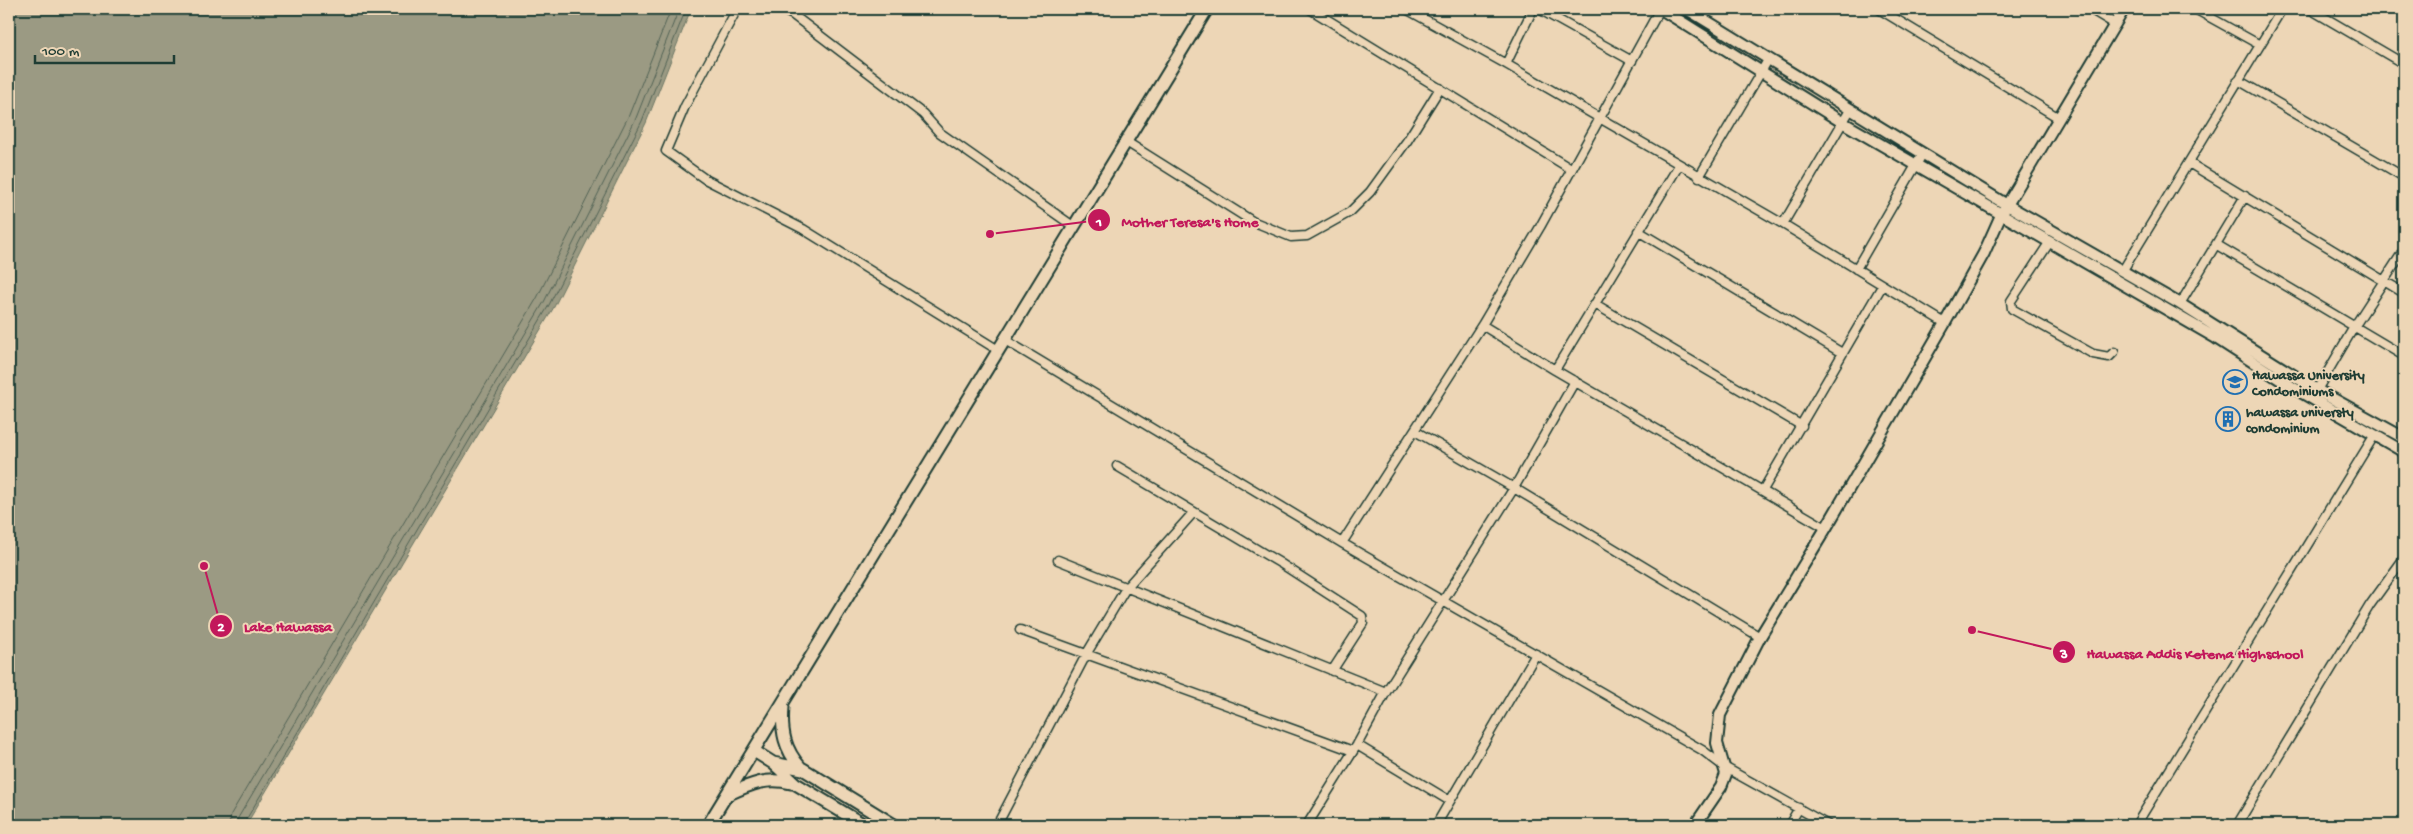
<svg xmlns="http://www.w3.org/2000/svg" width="2413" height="834" font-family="'Gochi Hand',sans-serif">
	<rect width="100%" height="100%" fill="#edd6b6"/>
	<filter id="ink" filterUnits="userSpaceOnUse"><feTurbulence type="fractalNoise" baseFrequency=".02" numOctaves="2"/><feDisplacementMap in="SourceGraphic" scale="10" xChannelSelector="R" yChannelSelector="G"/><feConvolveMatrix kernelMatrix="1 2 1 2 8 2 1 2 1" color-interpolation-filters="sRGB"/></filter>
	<g filter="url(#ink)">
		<path fill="#9b9a83" stroke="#697563" d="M9,9H691L646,123L554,307L246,825H9Z"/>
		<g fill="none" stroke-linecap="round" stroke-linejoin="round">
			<path stroke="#516254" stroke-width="1" d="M229,825L231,814L537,298L629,115L671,9
				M236,825L238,818L544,302L636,118L679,9
				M243,825L549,305L642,121L686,9"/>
			<defs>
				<path id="minor" d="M737,9L685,106L666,151L705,179L803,229L998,350
					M781,9L793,15L923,114L939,132L1073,226
					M1310,9L1571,169
					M1406,9L1506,64L1783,224L1945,323
					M1539,9L1632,61
					M1879,9L2059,118
					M2090,9L2115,24
					M2195,9L2260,45
					M2310,9L2404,64
					M1506,64L1533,9
					M2238,80L2404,177
					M1125,141L1252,221L1291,237L1307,236L1350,212L1370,192L1407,141L1440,88
					M2189,163L2404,293
					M1699,177L1768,60
					M1783,224L1850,110
					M1638,231L1842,353
					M2049,243L2011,301L2012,309L2093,354L2109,357L2114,352
					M2217,245L2404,356
					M1856,269L1923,153
					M2123,270L2282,9
					M1595,304L1802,426
					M2180,304L2245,196
					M1482,325L1555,370L1826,528
					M1005,340L1342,543L1702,750L1726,768L1828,825
					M1555,370L1679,165
					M2317,390L2354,327L2404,250
					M1415,431L1514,488L1760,637
					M1117,466L1280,563L1362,616L1363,623L1332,671
					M1763,490L1882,286
					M1342,543L1482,325L1540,227L1660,9
					M1058,560L1386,692
					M1020,630L1353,751
					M1357,745L1450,801
					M997,825L1087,653L1126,588L1193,513
					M1307,825L1357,745L1386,692L1514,488L1575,381
					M1436,825L1536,654
					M1789,825L1799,808
					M2136,825L2374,436
					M2237,825L2370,605L2404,558"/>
				<path id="tertiary" d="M1661,9L1842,122L2216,338L2292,387L2404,452
					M1687,9L2007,205L2180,304L2317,390L2404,438
					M1695,825L1721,787L1726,774L1717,743L1720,715L1760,637L1826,528L1945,323L1984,253L2001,215L2124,9"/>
				<path id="secondary" d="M783,707C781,731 784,749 801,768
					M754,751L773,763L796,784L864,825
					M773,763L803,769L894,825
					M729,794C751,784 767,777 791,783
					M708,825L1207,9"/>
			</defs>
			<use href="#minor" stroke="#1f3d34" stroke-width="11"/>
			<use href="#tertiary" stroke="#1f3d34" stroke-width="14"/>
			<use href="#secondary" stroke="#1f3d34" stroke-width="15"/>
			<use href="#minor" stroke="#edd6b6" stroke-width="8"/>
			<use href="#tertiary" stroke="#edd6b6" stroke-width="10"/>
			<use href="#secondary" stroke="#edd6b6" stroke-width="11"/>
		</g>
	</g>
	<defs>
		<symbol id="university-ring" viewBox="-11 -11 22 22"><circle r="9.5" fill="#edd6b6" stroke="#1f6fb2" stroke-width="1.5"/><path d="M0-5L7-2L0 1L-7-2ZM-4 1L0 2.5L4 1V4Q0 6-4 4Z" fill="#1f6fb2"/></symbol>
		<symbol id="building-ring" viewBox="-11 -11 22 22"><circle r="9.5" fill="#edd6b6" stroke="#1f6fb2" stroke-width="1.5"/><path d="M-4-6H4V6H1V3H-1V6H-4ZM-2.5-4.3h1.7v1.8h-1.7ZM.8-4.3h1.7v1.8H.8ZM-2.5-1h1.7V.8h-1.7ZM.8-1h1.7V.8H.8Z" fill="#1f6fb2"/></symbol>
	</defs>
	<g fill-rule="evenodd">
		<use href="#university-ring" x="2221" y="368" width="28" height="28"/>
		<use href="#building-ring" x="2214" y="405" width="28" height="28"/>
	</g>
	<g text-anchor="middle" stroke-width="4" stroke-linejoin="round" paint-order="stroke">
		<g font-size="14" font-weight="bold" fill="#1f3d34" stroke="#edd6b6" text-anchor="start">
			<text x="2252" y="379">Hawassa University<tspan x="2252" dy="16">Condominiums</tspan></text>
			<text x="2246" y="416">hawassa universty<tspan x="2246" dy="16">condominium</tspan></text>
		</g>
	</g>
	<path fill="none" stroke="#c2185b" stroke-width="2" d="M990 234L1099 220M204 566L221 626M1972 630L2064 652"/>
	<g fill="#c2185b" stroke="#edd6b6" stroke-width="2">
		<circle cx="990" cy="234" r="5"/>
		<circle cx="204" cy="566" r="5"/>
		<circle cx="1972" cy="630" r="5"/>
		<circle cx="1099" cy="220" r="12"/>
		<circle cx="221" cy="626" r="12"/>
		<circle cx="2064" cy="652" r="12"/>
	</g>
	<g font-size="15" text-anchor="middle" font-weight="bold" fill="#fff">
		<text x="1099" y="226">1</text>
		<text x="221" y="631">2</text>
		<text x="2064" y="658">3</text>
	</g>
	<g font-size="15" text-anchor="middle" font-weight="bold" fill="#c2185b" stroke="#edd6b6" stroke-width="4" stroke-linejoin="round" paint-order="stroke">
		<text x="1190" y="226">Mother Teresa's Home</text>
		<text x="288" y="631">Lake Hawassa</text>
		<text x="2195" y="658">Hawassa Addis Ketema Highschool</text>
	</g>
	<rect width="2413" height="834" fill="none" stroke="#edd6b6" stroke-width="30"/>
	<rect x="15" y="15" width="2383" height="804" fill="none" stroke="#1f3d34" stroke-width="2" filter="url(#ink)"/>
	<path d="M35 55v8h139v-8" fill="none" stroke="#1f3d34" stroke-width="2.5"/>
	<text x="42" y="55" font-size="15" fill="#1f3d34" stroke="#edd6b6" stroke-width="4" paint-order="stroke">100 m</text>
</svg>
